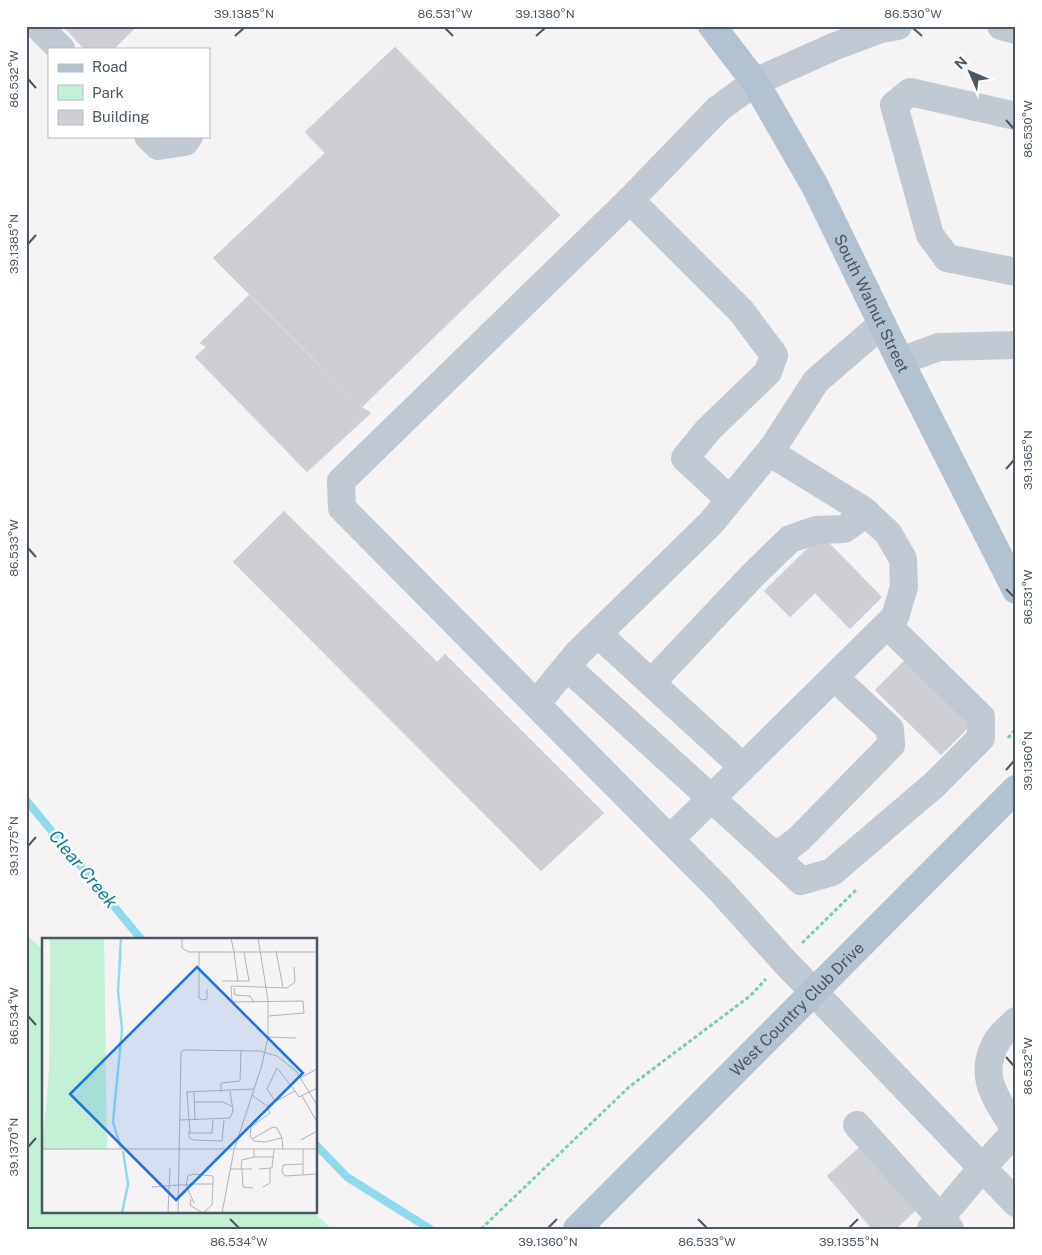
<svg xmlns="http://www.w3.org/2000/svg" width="1042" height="1255" font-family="'Public Sans',sans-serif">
	<rect width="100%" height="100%" fill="#f5f3f3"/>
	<path fill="#c3f1d5" d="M26,934L44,951V1211H312L332,1229H26Z"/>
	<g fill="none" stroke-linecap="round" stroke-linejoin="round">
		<path stroke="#90daee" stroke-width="8" d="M26,800L141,939
			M316,1145L347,1177L430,1229"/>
	</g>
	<path fill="#cdcfd5" stroke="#d7d9de" d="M63,26H137L114,49H84Z
		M395,47L560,215L362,407L213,258L325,153L305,132Z
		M249,295L362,407L371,413L307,472L195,357L206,347L200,343Z
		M284,511L437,662L445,654L604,813L541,871L233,562Z
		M821,535L882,597L850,629L815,593L790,617L764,591Z
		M909,656L976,720L941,755L875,690Z
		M861,1146L919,1207L896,1229H872L827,1176Z"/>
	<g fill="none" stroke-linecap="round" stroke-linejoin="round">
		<path stroke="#7ad0a6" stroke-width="3" stroke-dasharray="4 2.5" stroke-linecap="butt" d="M1008,738L1016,729
			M802,943L857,889
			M481,1229L629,1087L750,996L766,979"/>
		<path stroke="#c1cad2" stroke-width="28" d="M38,26L61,49
			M898,26L881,29L833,47L755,82L718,109L630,200L341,481L342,508L721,891L784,961L1016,1203
			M1001,26L1016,30
			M1016,116L910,92L894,105L930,235L947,258L1016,272
			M148,136L158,146L185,142L189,136
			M630,200L741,311L774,355L768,372L708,430L685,458L730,500
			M900,361L939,347L1016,345
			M598,634L743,767
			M567,667L768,850L781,853L799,839L891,745L890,729L834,677
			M651,683L752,576L790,539L816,530L844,529L867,513
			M536,704L578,653L711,523L774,446L816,381L882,324
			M670,839L895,617L904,587L903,559L888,533L863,510L769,452
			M768,850L801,881L832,872L934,785L981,738V717L887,625
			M1016,1021C1010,1027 1001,1034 997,1041C976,1077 998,1101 1016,1131
			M857,1125L950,1229
			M931,1229L982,1168L1016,1131"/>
		<g stroke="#b3c2d1" stroke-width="28">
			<path id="s1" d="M712,26L755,82L815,186L900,361L1016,590"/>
			<path id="s2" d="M577,1229L1016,789"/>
		</g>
	</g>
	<path fill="none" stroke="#4a5661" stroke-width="2" d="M445,28L453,36M913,28L922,36M235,36L244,28M536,36L545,28M28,79L36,88M1006,120L1014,129M28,244L36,235M1006,469L1014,460M28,548L36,557M1006,589L1014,597M1006,770L1014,761M28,846L36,837M28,1016L36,1025M1006,1057L1014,1066M28,1147L36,1138M230,1219L239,1228M698,1219L707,1228M548,1228L557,1219M849,1228L858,1219"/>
	<g text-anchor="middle" stroke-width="4.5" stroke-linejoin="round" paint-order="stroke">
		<g font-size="16" fill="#4a5661" stroke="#fff">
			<text dy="6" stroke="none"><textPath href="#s1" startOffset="321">South Walnut Street</textPath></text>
			<text dy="6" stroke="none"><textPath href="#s2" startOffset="311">West Country Club Drive</textPath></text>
		</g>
		<g font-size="18" font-style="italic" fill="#0c7c9b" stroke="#fff">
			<text transform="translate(83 869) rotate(50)" y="6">Clear Creek</text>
		</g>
	</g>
	<g transform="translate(42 938)">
		<rect width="275" height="275" fill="#f5f3f3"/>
		<path d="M8,0H62L65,211L0,212L7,134Z" fill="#c3f1d5"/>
		<path fill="none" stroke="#90daee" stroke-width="2.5" d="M79,0L76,53L80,91L71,184L79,210M80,275L86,246L81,213"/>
		<path fill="none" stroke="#b1b4b9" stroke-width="1" d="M140,0V10L147,14H192L196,44M189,0L192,14H275M234,13L241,49M157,14V60L160,62L165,61V51M180,43H207L202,14M192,50L193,57L208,58L212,64M227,78L262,75L261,63L190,64L189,48L245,50L253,44L252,29M226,99L254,100M258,140L275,131M144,154L212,151M145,154L148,195H170L171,182M152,154L153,182M179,154V145L198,143L199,113M210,157L225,168L253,153L257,159L275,150M260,158L275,184M233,163L225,151L235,130L253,153M152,164H181L191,169M225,168L228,175L209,189L208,199L212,203L223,204L240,200L241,211M138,182L188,180L191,173L188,153M147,193V199L151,202L180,203L182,182M210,201L231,189L235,190L240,200M259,202L275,193M0,211H275M212,219H232M261,226L241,227L240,234L243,238L275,236M188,231H210M199,231L200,222L212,219V212M200,231L201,249L211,250M217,231L230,230L232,212M261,236V211M110,249L137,247H144L149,246H171V238L151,236L146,238L144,247L152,265M221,249L228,245V231M149,261L148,267L159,274M126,275L128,230M136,275L139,115L141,112L217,113L235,118L254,133L275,167M161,275L170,267L171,246M180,275L192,212L219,130L226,100V62L216,0"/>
		<path fill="#1a73e8" fill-opacity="0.15" stroke="#1a73e8" stroke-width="2.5" d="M155,29L261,135L134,262L28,156Z"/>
		<rect width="275" height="275" fill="none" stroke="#4a5661" stroke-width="2.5"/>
	</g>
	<rect width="1042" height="1255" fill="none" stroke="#ffffff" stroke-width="55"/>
	<rect x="48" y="48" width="162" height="90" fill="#ffffff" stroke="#b7bbc0"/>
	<rect x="58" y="64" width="25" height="8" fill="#b3c2d1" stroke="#b7bbc0"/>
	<text x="92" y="72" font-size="15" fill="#4a5661">Road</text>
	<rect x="58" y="85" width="25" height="15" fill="#c3f1d5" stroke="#b7bbc0"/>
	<text x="92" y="98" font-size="15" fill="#4a5661">Park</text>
	<rect x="58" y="110" width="25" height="15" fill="#cdcfd5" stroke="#b7bbc0"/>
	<text x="92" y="122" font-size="15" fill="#4a5661">Building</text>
	<g transform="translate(970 72) rotate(315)" stroke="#ffffff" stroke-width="4" paint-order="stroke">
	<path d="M0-4L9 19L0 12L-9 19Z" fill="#4a5661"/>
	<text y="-8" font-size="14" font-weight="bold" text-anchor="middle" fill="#4a5661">N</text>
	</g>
	<rect x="28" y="28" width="986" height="1200" fill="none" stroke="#4a5661" stroke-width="2"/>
	<g font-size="12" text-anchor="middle" fill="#4a5661">
		<text x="244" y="18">39.1385°N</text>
		<text x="445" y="18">86.531°W</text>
		<text x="545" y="18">39.1380°N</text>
		<text x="913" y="18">86.530°W</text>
		<text transform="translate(14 79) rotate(-90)" y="4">86.532°W</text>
		<text transform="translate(1028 129) rotate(-90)" y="4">86.530°W</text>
		<text transform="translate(14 244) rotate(-90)" y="4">39.1385°N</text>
		<text transform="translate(1028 460) rotate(-90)" y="4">39.1365°N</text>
		<text transform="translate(14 548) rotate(-90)" y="4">86.533°W</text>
		<text transform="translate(1028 597) rotate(-90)" y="4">86.531°W</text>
		<text transform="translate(1028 761) rotate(-90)" y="4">39.1360°N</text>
		<text transform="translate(14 846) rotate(-90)" y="4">39.1375°N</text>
		<text transform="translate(14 1016) rotate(-90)" y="4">86.534°W</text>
		<text transform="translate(1028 1066) rotate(-90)" y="4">86.532°W</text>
		<text transform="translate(14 1147) rotate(-90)" y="4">39.1370°N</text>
		<text x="239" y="1246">86.534°W</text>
		<text x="548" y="1246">39.1360°N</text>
		<text x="707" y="1246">86.533°W</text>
		<text x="849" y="1246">39.1355°N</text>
	</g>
</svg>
